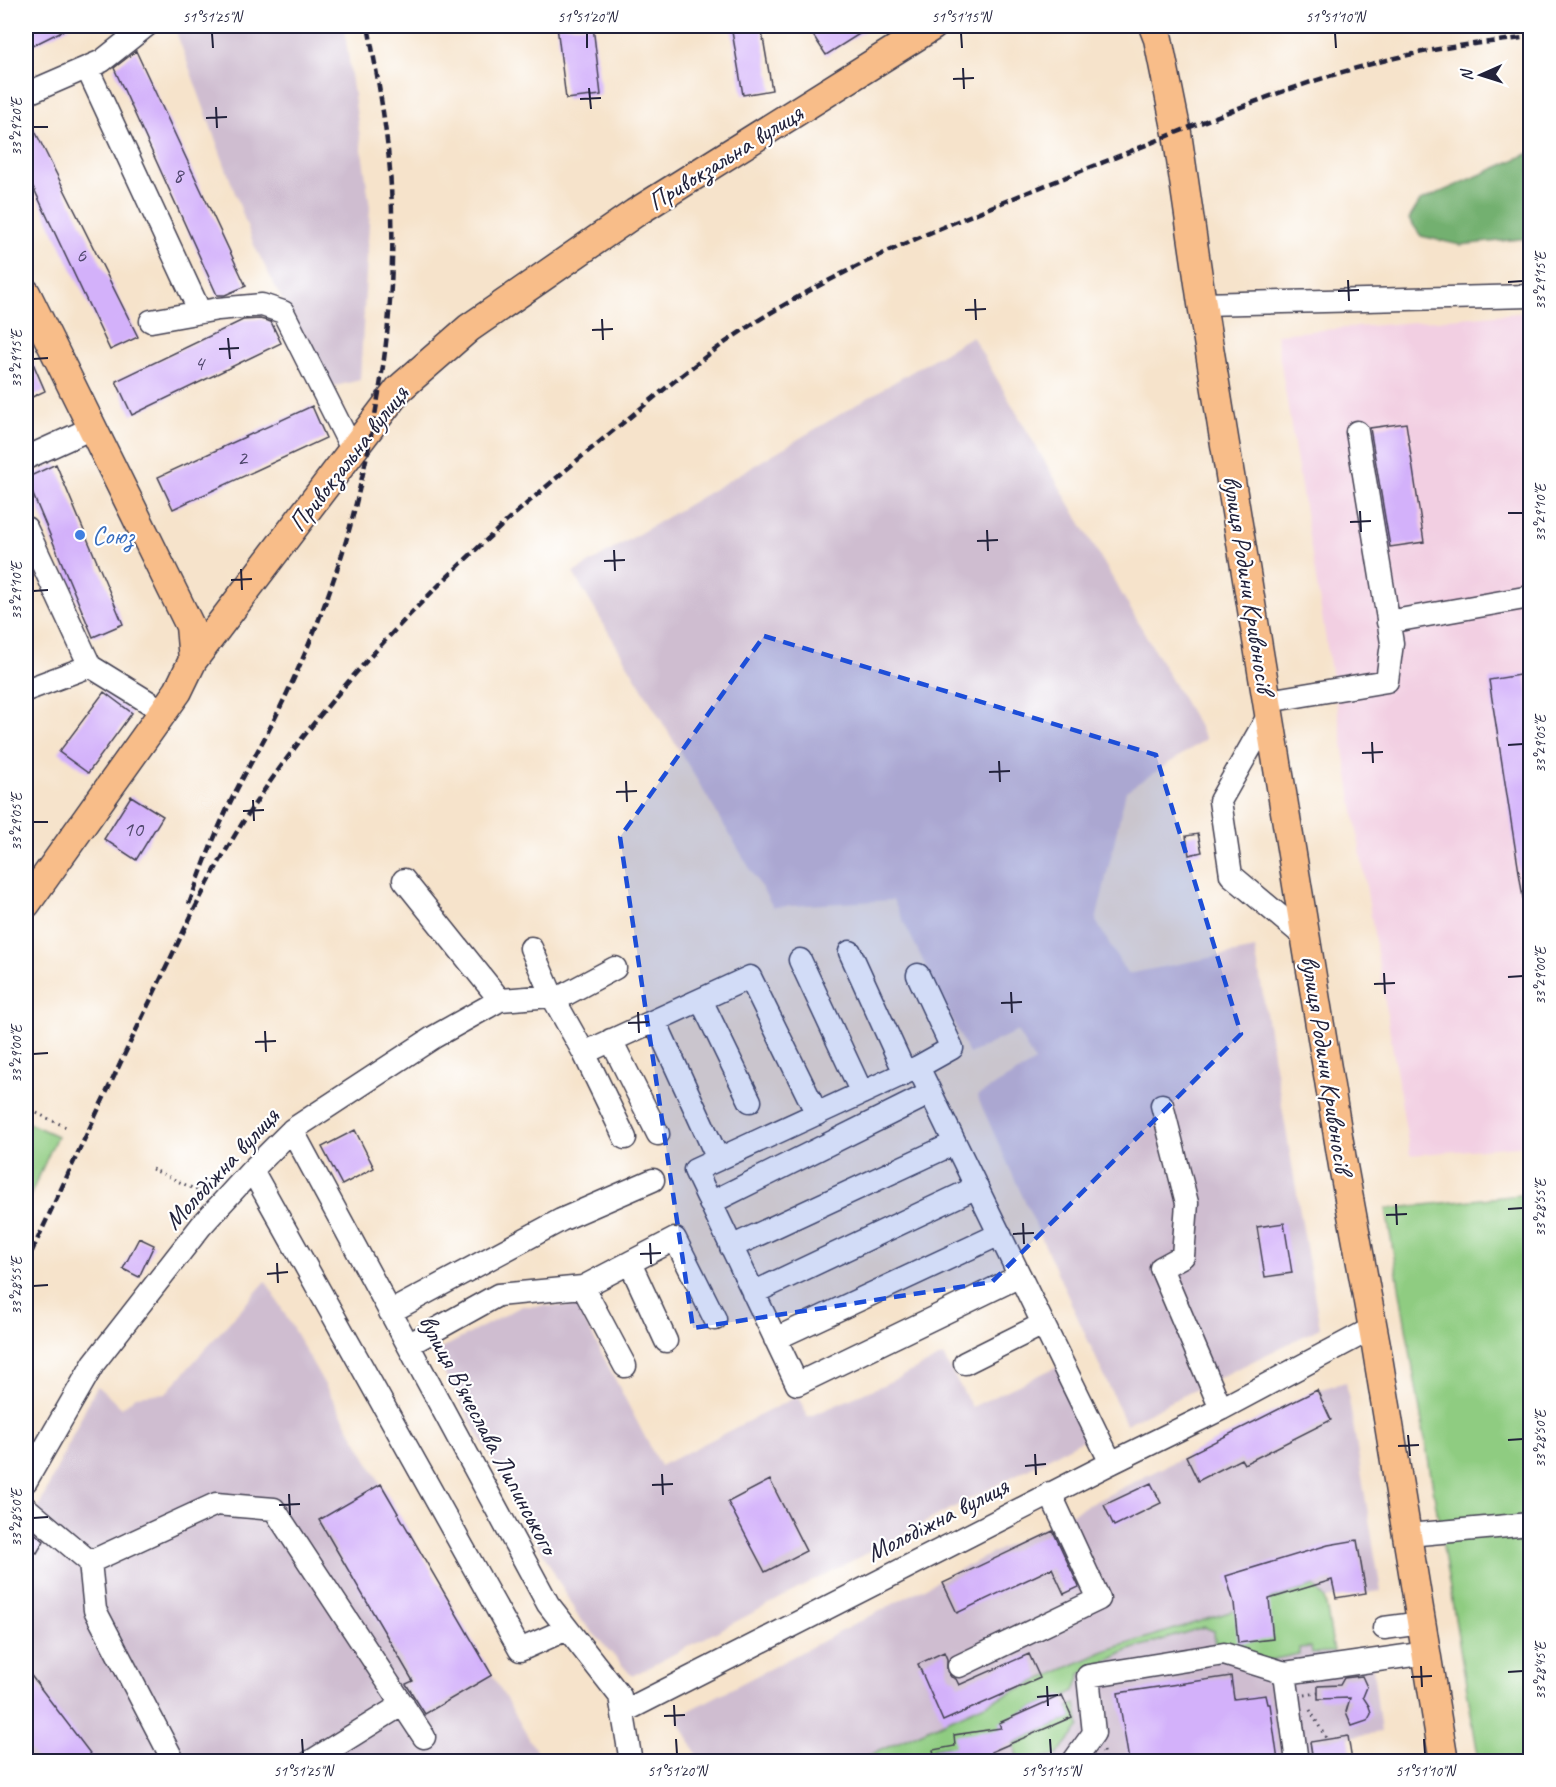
<svg xmlns="http://www.w3.org/2000/svg" width="1556" height="1787" font-family="Caveat,sans-serif">
	<rect width="100%" height="100%" fill="#fff"/>
	<filter id="ink" filterUnits="userSpaceOnUse"><feTurbulence type="fractalNoise" baseFrequency=".0167" numOctaves="2"/><feDisplacementMap in="SourceGraphic" scale="12" xChannelSelector="R" yChannelSelector="G"/><feConvolveMatrix kernelMatrix="1 2 1 2 8 2 1 2 1" color-interpolation-filters="sRGB"/></filter>
	<filter id="wash" filterUnits="userSpaceOnUse"><feTurbulence type="fractalNoise" baseFrequency=".008" numOctaves="4" result="noise"/><feDisplacementMap in="SourceGraphic" scale="24" xChannelSelector="R" yChannelSelector="G"/><feGaussianBlur stdDeviation="1.35" result="paint"/><feColorMatrix in="noise" values="0 0 0 0 0 0 0 0 0 0 0 0 0 0 0 0 0 1.4 0 .05"/><feComposite in="paint" operator="in"/></filter>
	<g filter="url(#wash)">
		<rect width="100%" height="100%" fill="#f6e3cb"/>
		<path fill="#f2cfe2" d="M1530,312V1145L1410,1155L1276,334Z"/>
		<path fill="#cfbdd0" d="M174,26H344L370,207L360,380L327,388L254,245Z
			M972,336L1206,739L1126,791L1096,921L1127,974L1255,949L1320,1328L1126,1424L977,1096L1035,1062L1017,1031L969,1054L893,900L773,907L573,573Z
			M266,1281L381,1484L542,1761H26V1534L85,1409L97,1386L122,1408L136,1396L166,1393Z
			M522,1306H577L660,1466L798,1396L808,1417L883,1385L943,1356L972,1407L1058,1366L1092,1435L632,1676L577,1615L433,1353Z
			M1346,1382L1381,1591L1325,1599L1336,1659L1371,1654L1381,1732L1349,1737L1352,1761H700L677,1717L941,1579L1317,1390Z"/>
		<path fill="#8fcc81" stroke="#58775e" stroke-width="1.5" d="M26,1122L57,1136L26,1205Z
			M1530,1194V1761H1479L1386,1209Z
			M1314,1586L1325,1599L1334,1652L1312,1653L1311,1647L1299,1648V1654L1266,1661L1215,1645L1214,1631L1204,1627L1129,1650L1081,1674L1075,1691L1063,1697L1062,1695L999,1723L1001,1728L956,1753L948,1747L933,1749L934,1754L900,1761L897,1756L884,1761L854,1762L1107,1650Z
			M1076,1704L1080,1727L1057,1755L1018,1761L1014,1743L1072,1717L1068,1707Z"/>
		<path fill="#73b06f" stroke="#4a6955" stroke-width="1.5" d="M1530,153V238L1460,245L1421,236L1409,219L1420,201Z"/>
		<g id="blocks">
			<path fill="#d3b1fa" d="M26,26H72L26,49Z
				M557,26H593L601,95L566,99Z
				M731,26H761L772,90L743,95Z
				M807,26H872L826,55Z
				M136,51L246,286L225,295H217L114,68Z
				M26,113L138,337L110,350L26,172Z
				M260,319L271,322L281,343L132,415L116,381L243,320Z
				M26,347L45,391L26,400Z
				M312,406L326,438L173,509L158,477Z
				M1406,423L1424,542L1390,547L1370,428Z
				M56,464L123,624L93,637L26,478Z
				M1525,674L1530,709V897L1523,898L1489,680Z
				M104,692L132,713L88,773L59,752Z
				M131,796L163,816L136,860L104,839Z
				M1198,834L1202,852L1189,855L1186,836Z
				M355,1130L374,1168L342,1185L322,1147Z
				M1284,1223L1292,1273L1265,1277L1257,1227Z
				M139,1238L154,1245L139,1277L123,1269Z
				M1317,1390L1331,1420L1244,1464L1241,1459L1198,1481L1186,1456Z
				M770,1480L806,1551L765,1572L728,1502Z
				M1151,1483L1161,1503L1114,1526L1104,1505Z
				M381,1484L492,1675L425,1714L406,1684L413,1681L319,1520Z
				M28,1528L44,1541L37,1553L26,1547V1534Z
				M1053,1531L1079,1587L1064,1594L1052,1568L957,1613L943,1583Z
				M1357,1540L1366,1593L1336,1598L1332,1580L1269,1599L1273,1639L1238,1643L1234,1603L1226,1576L1328,1545Z
				M944,1652L947,1659V1671L951,1677L956,1679L959,1685L1029,1654L1040,1678L943,1721L918,1664Z
				M26,1669L96,1761H38L26,1745Z
				M1231,1676L1234,1699L1266,1695L1268,1704H1270L1278,1761H1129L1118,1693Z
				M1362,1676L1367,1687L1363,1697L1369,1706L1371,1714L1367,1721L1352,1726L1346,1712L1350,1698L1318,1699V1686L1340,1685L1344,1678Z
				M1062,1695L1072,1717L991,1752L993,1761H935L933,1750L955,1746L954,1735L1001,1728L999,1723Z
				M1348,1736L1352,1761H1313L1310,1742Z"/>
		</g>
	</g>
	<g filter="url(#ink)">
		<use href="#blocks" fill-opacity="0" stroke="#423f51" stroke-width="1.5"/>
		<g fill="none" stroke-linecap="round" stroke-linejoin="round">
			<defs>
				<path id="minor" d="M87,68L200,312
					M26,94L102,61L146,26
					M1202,304L1530,296
					M151,321L218,309L262,305L283,312L352,449
					M26,458L92,428
					M26,528L90,666L163,711
					M1388,622L1530,597
					M26,690L90,666
					M1268,701L1387,681L1392,643L1357,432
					M1270,713L1220,801L1231,875L1306,938
					M531,948L552,996L584,1053L750,977L817,1114
					M850,952L905,1073
					M800,960L862,1093
					M918,975L952,1048L918,1067L695,1170L797,1384L1020,1276
					M500,1000L552,996
					M555,1000L615,968
					M701,1000L750,1101
					M655,1021L718,1159
					M611,1040L658,1134
					M584,1053L625,1138
					M918,1067L1111,1463
					M1162,1105L1187,1203L1183,1256L1161,1268L1221,1409
					M292,1130L548,1604L620,1696L631,1762
					M252,1170L520,1650L567,1629
					M710,1203L931,1093
					M731,1247L955,1143
					M630,1263L666,1341
					M583,1287L625,1366
					M753,1293L977,1187
					M390,1312L561,1220L653,1180
					M775,1339L1000,1234
					M408,1345L498,1295L583,1287L675,1239L715,1319
					M965,1363L1043,1324
					M26,1481L94,1363L201,1226L252,1170L292,1130L434,1037L500,1000L404,880
					M26,1508L90,1562L216,1504L274,1509L424,1737
					M1408,1535L1530,1524
					M90,1562L95,1610L174,1762
					M1384,1628L1422,1623
					M959,1666L1099,1599L1050,1493
					M623,1712L1111,1463L1221,1409L1373,1328
					M310,1762L403,1704
					M1073,1762L1094,1733L1088,1676L1224,1654L1285,1673
					M1297,1762L1285,1673L1427,1653"/>
				<path id="major" d="M1153,26L1158,39L1177,133L1202,304L1343,1166L1376,1345L1444,1762
					M26,293L190,626L193,660
					M26,904L178,691L193,660L399,389L469,328L635,213L933,26"/>
			</defs>
			<use href="#minor" stroke="#423f51" stroke-width="25"/>
			<use href="#major" stroke="#423f51" stroke-width="31"/>
			<path stroke="#423f51" stroke-width="3" stroke-dasharray="1.5 4.5" stroke-linecap="butt" d="M26,1108L68,1128
				M152,1169L205,1194
				M1305,1695L1318,1693
				M1310,1710L1327,1740
				M1103,1751L1105,1762"/>
			<use href="#minor" stroke="#fff" stroke-width="22"/>
			<use href="#major" stroke="#f8bd89" stroke-width="28"/>
			<path stroke="#22223b" stroke-width="4.5" stroke-dasharray="9 4.5" stroke-linecap="butt" d="M189,904C200,875 210,846 223,818C237,786 256,755 272,724C296,676 318,626 335,575C349,536 358,496 367,455C388,357 397,271 390,171C386,122 377,74 368,26
				M26,1264C68,1174 110,1084 153,995C184,930 214,865 254,805C354,656 485,534 624,422C671,384 719,343 772,312C878,249 994,206 1109,160C1216,117 1324,69 1439,49C1469,44 1500,41 1530,37"/>
		</g>
	</g>
	<path fill="#1d4ed8" fill-opacity="0.2" stroke="#1d4ed8" stroke-width="4.5" stroke-dasharray="12 8" stroke-linejoin="round" d="M764,636L1156,755L1241,1034L992,1282L693,1328L620,837Z"/>
	<path fill="none" stroke="#22223b" stroke-width="2" d="M212,33L213,48M587,33V48M961,33L962,48M1335,33L1336,48M963,68L964,89M953,79L974,78M589,88L591,109M580,99L601,98M216,107L217,128M206,118L227,117M33,127H48M1348,280L1349,301M1508,282L1523,281M1338,291L1359,290M975,299L976,320M965,310L986,309M602,319L603,340M592,330L613,329M228,338L230,359M219,349L239,348M33,359L48,358M1360,511L1361,532M1508,513H1523M1350,522L1371,521M987,530L988,551M977,541L998,540M614,550L615,571M604,561L625,560M241,569L242,590M231,580L252,579M33,591L48,590M1372,742L1373,763M1508,745L1523,744M1362,753L1383,752M999,761L1000,782M989,772L1010,771M626,781L627,802M616,792L637,791M253,800L254,821M243,811L264,810M33,822H48M1384,973L1385,994M1508,977L1523,976M1374,984L1395,983M1011,992L1012,1013M1001,1003L1022,1002M638,1012L639,1033M628,1023L649,1022M265,1031L266,1052M255,1042L276,1041M33,1054L48,1053M1396,1204L1397,1225M1508,1209L1523,1208M1386,1215L1407,1214M1023,1223L1024,1244M1013,1234L1034,1233M650,1243L651,1264M640,1254L661,1253M277,1263L278,1283M267,1274L288,1272M33,1286L48,1285M1408,1435L1410,1456M1508,1440L1523,1439M1398,1446L1419,1445M1035,1454L1036,1475M1025,1466L1046,1464M662,1474L663,1495M652,1485L673,1484M289,1494L290,1515M279,1505L300,1504M33,1518L48,1517M1421,1666L1422,1687M1508,1672L1523,1671M1411,1677L1432,1676M1047,1686L1048,1706M1037,1697L1058,1695M674,1705L675,1726M664,1716L685,1715M302,1739L303,1754M676,1739L677,1754M1050,1739L1051,1754M1424,1739L1425,1754"/>
	<circle fill="#3f7fe0" stroke="#fff" stroke-width="2" cx="80" cy="535" r="6"/>
	<g text-anchor="middle" stroke-width="4.5" stroke-linejoin="round" paint-order="stroke">
		<g font-size="22" fill="#4e466b">
			<text x="178" y="182">8</text>
			<text x="81" y="262">6</text>
			<text x="199" y="370">4</text>
			<text x="242" y="465">2</text>
			<text x="133" y="836">10</text>
		</g>
		<g font-size="26" fill="#22223b" stroke="#fff">
			<text transform="translate(725 157) rotate(-32)" y="9">Привокзальна вулиця</text>
			<text transform="translate(348 458) rotate(-52)" y="9">Привокзальна вулиця</text>
			<text transform="translate(1249 584) rotate(81)" y="9">вулиця Родини Кривоносів</text>
			<text transform="translate(1327 1064) rotate(81)" y="9">вулиця Родини Кривоносів</text>
			<text transform="translate(221 1168) rotate(-47)" y="9">Молодіжна вулиця</text>
			<text transform="translate(489 1434) rotate(62)" y="9">вулиця В'ячеслава Липинського</text>
			<text transform="translate(937 1519) rotate(-27)" y="9">Молодіжна вулиця</text>
		</g>
		<g font-size="26" fill="#366cbe" stroke="#fff" text-anchor="start">
			<text x="92" y="544">Союз</text>
		</g>
	</g>
	<rect width="1556" height="1787" fill="none" stroke="#fff" stroke-width="66"/>
	<g transform="translate(1481 75) rotate(267)" stroke="#ffffff" stroke-width="4.5" paint-order="stroke">
	<path d="M0-4.5L10 22L0 15L-10 22Z" fill="#22223b"/>
	<text y="-9" font-size="16" font-weight="bold" text-anchor="middle" fill="#22223b">N</text>
	</g>
	<rect x="33" y="33" width="1490" height="1721" fill="none" stroke="#22223b" stroke-width="2"/>
	<g font-size="15" text-anchor="middle" fill="#22223b">
		<text x="212" y="22">51°51'25"N</text>
		<text x="587" y="22">51°51'20"N</text>
		<text x="961" y="22">51°51'15"N</text>
		<text x="1335" y="22">51°51'10"N</text>
		<text transform="translate(16 127) rotate(-90)" y="5">33°29'20"E</text>
		<text transform="translate(1540 281) rotate(-90)" y="5">33°29'15"E</text>
		<text transform="translate(16 359) rotate(-90)" y="5">33°29'15"E</text>
		<text transform="translate(1540 513) rotate(-90)" y="5">33°29'10"E</text>
		<text transform="translate(16 591) rotate(-90)" y="5">33°29'10"E</text>
		<text transform="translate(1540 744) rotate(-90)" y="5">33°29'05"E</text>
		<text transform="translate(16 822) rotate(-90)" y="5">33°29'05"E</text>
		<text transform="translate(1540 976) rotate(-90)" y="5">33°29'00"E</text>
		<text transform="translate(16 1054) rotate(-90)" y="5">33°29'00"E</text>
		<text transform="translate(1540 1208) rotate(-90)" y="5">33°28'55"E</text>
		<text transform="translate(16 1286) rotate(-90)" y="5">33°28'55"E</text>
		<text transform="translate(1540 1439) rotate(-90)" y="5">33°28'50"E</text>
		<text transform="translate(16 1518) rotate(-90)" y="5">33°28'50"E</text>
		<text transform="translate(1540 1671) rotate(-90)" y="5">33°28'45"E</text>
		<text x="303" y="1776">51°51'25"N</text>
		<text x="677" y="1776">51°51'20"N</text>
		<text x="1051" y="1776">51°51'15"N</text>
		<text x="1425" y="1776">51°51'10"N</text>
	</g>
</svg>
